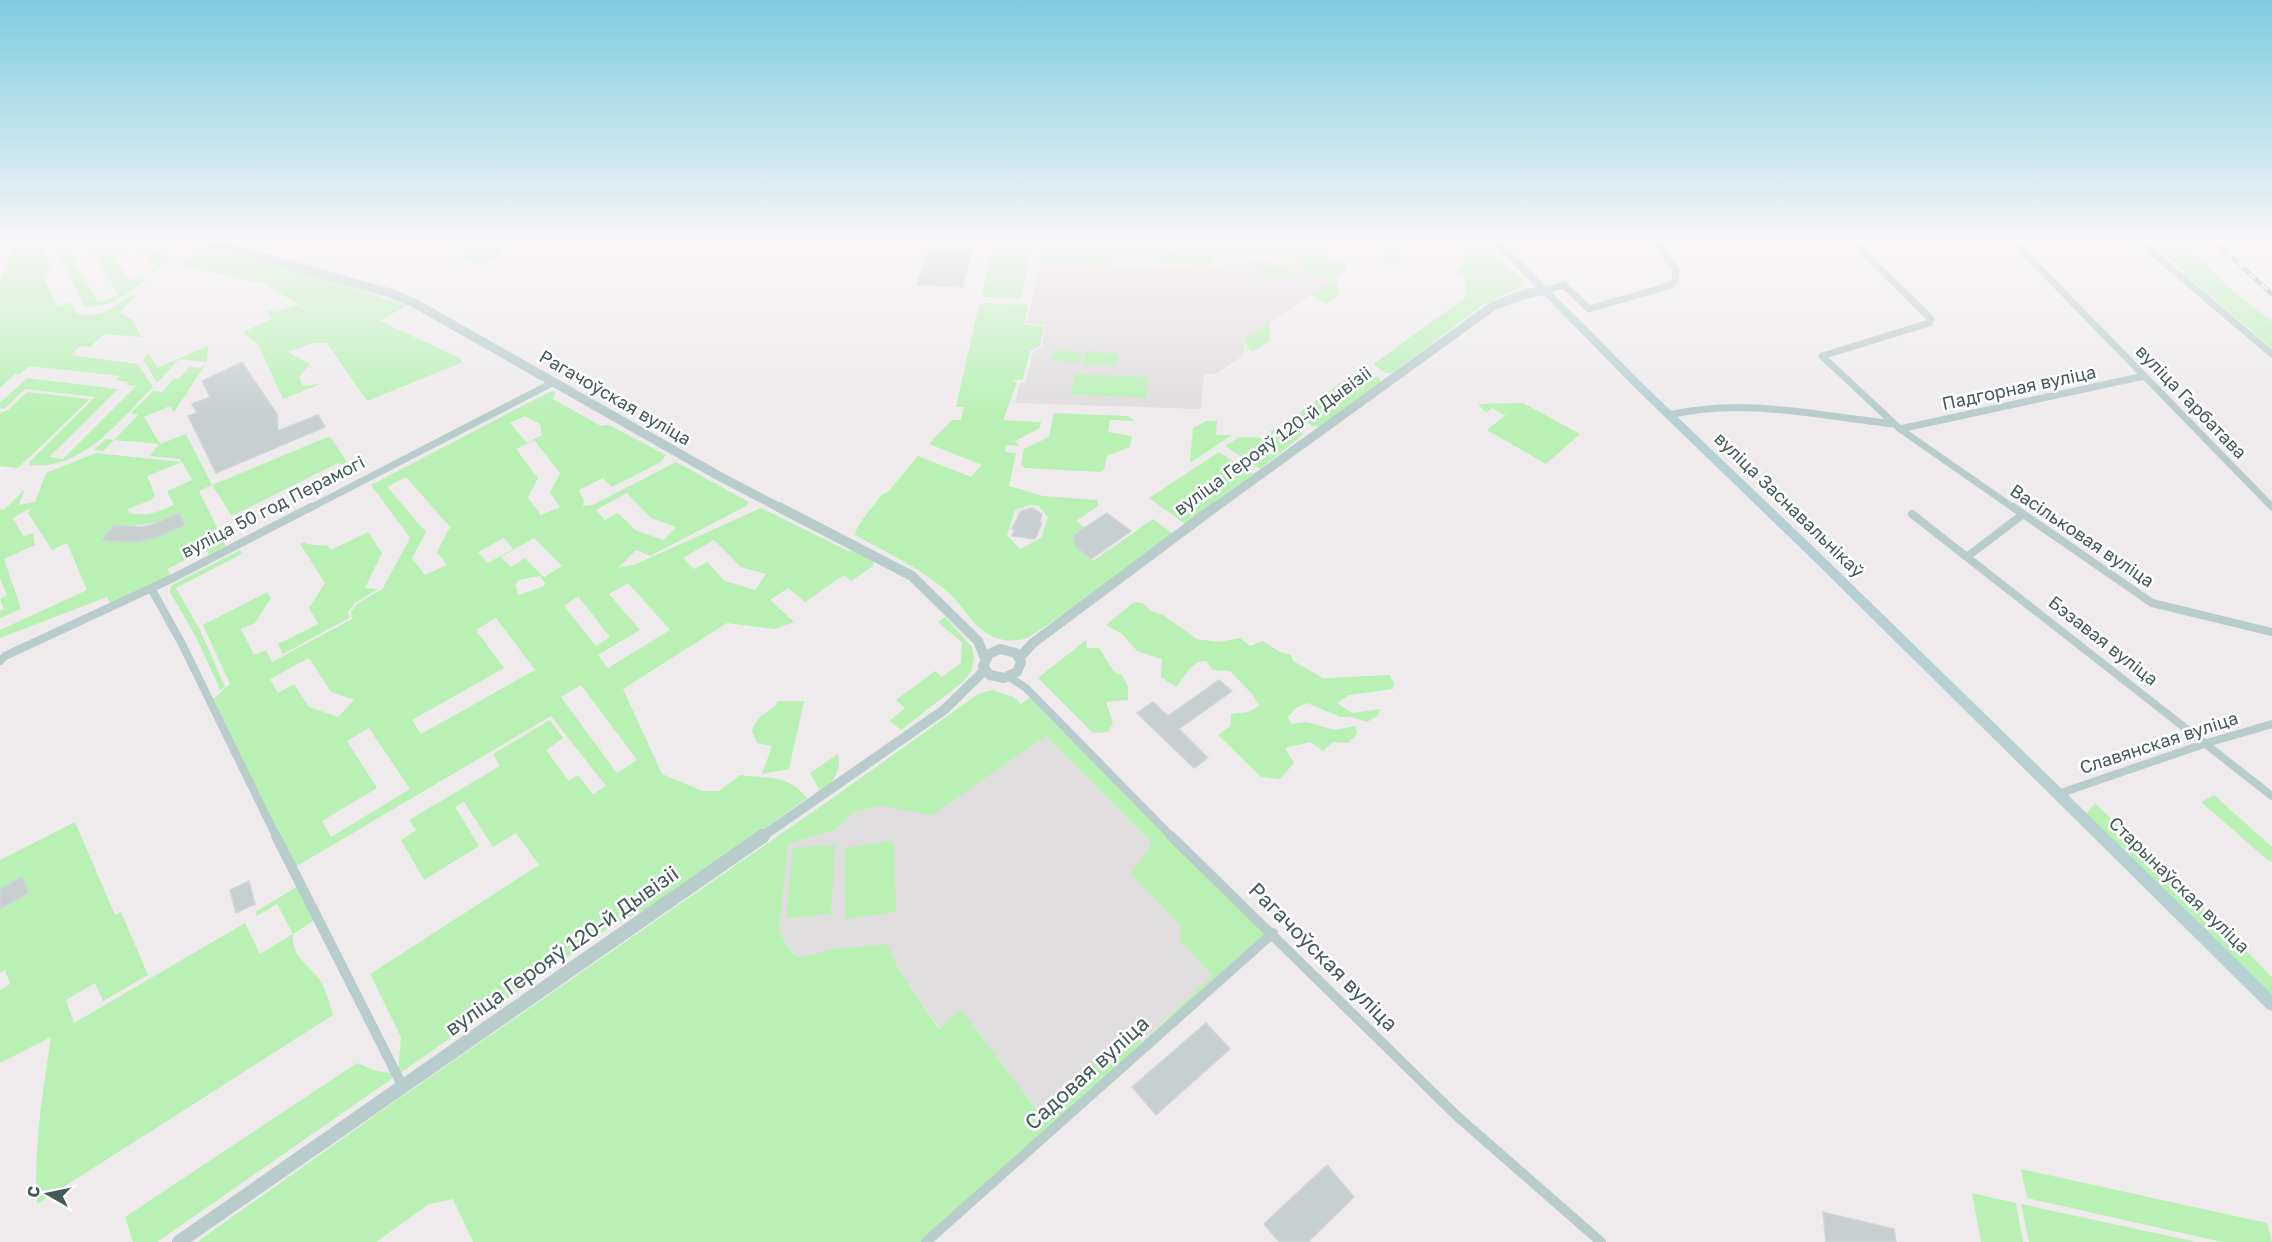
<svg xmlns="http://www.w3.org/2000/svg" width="2272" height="1242" font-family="'Golos Text',sans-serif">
	<rect width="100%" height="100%" fill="#efebed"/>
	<path fill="#e0dddf" d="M1224,258L1336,265L1337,278L1245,339L1243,356L1215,374L1204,375L1201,409L1015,403L1020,383H1025L1033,352L1041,347L1046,325L1027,323L1040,262L1222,269Z
		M1046,736L1152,843L1131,874L1180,926V941L1212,976L1141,1042L1122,1038L1039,1113L962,1010L940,1029L900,972L887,945L834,949L796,958L779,931L788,844L835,830L854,812L882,806L932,814Z"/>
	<path fill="#b9f1b5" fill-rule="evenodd" d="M16,241H39L52,272L43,275L57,307L71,302L76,313C108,321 114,301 139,293L119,312L133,320L141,337L104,334L90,347L81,346L71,355L138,364L153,387C120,420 82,471 30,465L29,462L95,397L25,389L4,409L0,408V403L27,378L118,389L49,457L63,459L136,386L126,385L129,382L116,380L120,376L29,366L20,374H15L0,388V281L15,246L19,255Z
		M64,241H116L173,257L152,273L149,271L155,268L142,251L132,249L115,257L130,281L143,274L146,280C125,295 110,309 84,306L54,245ZM89,244L118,295L98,302L69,251Z
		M482,241H506L497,257L481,265L457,257Z
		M994,241H1033L1021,298L984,297L982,295Z
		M1041,241H1066L1065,249L1082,250L1084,241L1162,244L1161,253H1176L1177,241H1171H1311V248L1329,249V261L1347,262L1346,270L1337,278L1340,295L1326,304L1311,295L1336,278L1302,275V261L1258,255L1248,258L1215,256L1214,263L1209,266L1160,263L1153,259L1117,257L1108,264L1037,261Z
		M1460,241H1485L1489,250L1523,279L1524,285L1486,303L1392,373H1386L1375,366V363L1466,297L1464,275L1456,272L1467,254L1466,247Z
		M2152,241H2181L2238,295L2272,322V348L2194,282Z
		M1383,243H1400L1401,263L1385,262Z
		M208,246L236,256L239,254L324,278L406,306L380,321L458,357L463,362L367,401L327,343H313L288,352L310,364L299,377L303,386L323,383L283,399L258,344L243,332L272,319L267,310L277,312L296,305L315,312L297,304L265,284L178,265L198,249Z
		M1258,265L1291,266L1292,277L1258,276Z
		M983,303L1028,305L1024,325L1044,326L1040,346L1030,351L1023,380H1013L1017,383L1003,420L1041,422L1040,428L1015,441L1019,446L1006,445L1005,452L1016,453L1009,486L1043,496L1097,500L1098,506L1076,521L1085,528L1074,535L1075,546L1093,561L1153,519L1176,536L1028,638C1013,642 1002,642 988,634C975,628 962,605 950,594C922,569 888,553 855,535C856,524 875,505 882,494L887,493L918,456L971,477L982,465L929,444L952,420H961L964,407H956L979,305ZM1031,505L1039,506L1048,517L1041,538L1020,549L1007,535L1015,510Z
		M1270,322L1269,341L1253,352L1246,348L1249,346L1245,343V339Z
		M208,346L207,362L174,412L170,406L144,417L160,444L186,434L212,485L330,436L347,462L342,465L338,463L232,516L212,485L199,491L226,546L209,555L206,550L167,569L173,578L112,607L107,597L0,638V630L87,590L67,543L52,550L28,513L31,508L13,518L23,536L33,533L35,545L4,559L21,609L0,618V611L4,609L0,599L7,595L0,579V509L4,510L25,489L19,505L35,502L46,473L96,453L181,462L180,459L150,456L159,444L114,440L103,451L94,450L105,439L114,440L138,415L131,413L153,391L162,392L174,378L179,379L189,367L201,368L207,362L179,359L157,383L143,359L149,353L157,368ZM182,462L192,480L167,491L174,505C158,512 147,517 129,513L128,509L151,500L155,495L147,476ZM179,513L185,525L155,538L135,542L114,525C142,527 154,524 179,513Z
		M1054,350L1082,352L1080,363L1051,361Z
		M1085,351L1119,353L1117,366L1083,364Z
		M1360,369L1367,370L1380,378L1381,382L1320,427L1313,426L1299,418L1301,411Z
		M1075,374L1148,377L1146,398L1071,394Z
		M556,391L553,399L601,426L609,425L666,455L661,462L612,487L603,478L579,490L584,501L583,506L593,505L676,462L749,502L746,506L650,556L636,550L618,568L636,564L761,508L850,552L853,550L874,560L873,566L851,581L844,575L805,602L788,588L770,600L794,622L775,629L727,623L623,689L662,774L703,791H719L740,775C769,779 787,773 807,798L662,902L616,923L157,1242H133L125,1217L357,1063L376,1071L398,1074L401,1037L370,974L539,865L516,833L493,847L464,802L455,807L479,846L424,880L401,840L416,830L409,820L500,766L493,754L550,720L563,738L546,750L569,781L578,775L593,794L606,786L551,716L292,869L211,701L230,684L203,625L267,592L271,598L255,623L241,629L254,655L266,650L272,662L352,619L351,612L357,604L383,588L410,538L371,485L549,392ZM525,416L540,424L542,435L527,443L510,423ZM534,440L560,473L550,493L560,507L541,515L528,498L538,478L516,449ZM406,477L450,527L437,552L447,565L425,575L412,558L426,532L387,487ZM627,493L651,518L676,527L663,540L635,530L618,513L605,520L596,510ZM504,538L513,549L488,563L478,552ZM534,538L562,566L544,577L525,558L511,567L501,557ZM714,540L741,567L766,574L755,590L725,581L707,562L694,569L683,558ZM540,576L545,583L544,586L519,595L515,585L519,580ZM628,583L670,630L608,668L598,655L640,630L609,594ZM578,596L610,637L596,646L564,606ZM496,618L535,670L421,734L412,720L504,668L476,630ZM309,658L331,692L354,700L338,717L309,707L294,684L278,693L270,679ZM581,685L637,760L617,773L561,697ZM369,728L410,789L331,837L322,821L377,788L347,741Z
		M27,392L90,399L18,468L0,466V413L8,410Z
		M1523,403L1580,434L1546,464L1487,430L1509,412L1504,415L1492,408L1486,413L1478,404Z
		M1054,413L1128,416L1134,421L1110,420L1108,432L1132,436L1130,447L1107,456L1104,470L1100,472L1025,468L1021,464L1024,449L1049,437Z
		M1206,421H1217L1216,435H1232L1190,463L1193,428Z
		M1288,425L1304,434L1260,469L1225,446L1239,437L1267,438L1271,431Z
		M1219,452L1253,474L1185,524L1149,498Z
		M368,532L382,553L365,588L378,589L355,603L348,612L349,618L283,654L278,644L318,624L309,608L325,583L300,544L305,542L307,544L328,546L331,550Z
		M240,550L242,554L176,588L200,630L225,687L220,690L197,639L170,592L171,586L176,583Z
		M1134,602L1142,603L1151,611L1163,615L1197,639L1219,642L1240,638L1250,646L1263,641L1278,651L1291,655L1293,661L1323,678L1389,675L1394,683L1393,689L1349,695L1337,703L1352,713L1381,709L1377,716L1367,722L1352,717H1340L1307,703L1296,708L1288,717L1291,724L1307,722L1334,730L1356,726L1357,734L1348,743L1333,742L1323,751L1310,742L1285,748L1294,763L1280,779L1261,777L1218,735L1230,726L1231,714L1248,712L1259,706L1253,695L1230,671L1213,670L1206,661C1190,661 1186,677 1176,687L1161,677L1162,659L1137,651L1122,634L1106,625Z
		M945,617L972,647L974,657L972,670L964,681L901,730L889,721L905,708L896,700L935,671L942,677L961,663L962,642L938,622Z
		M1086,640L1087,648H1099L1114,672L1122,675L1128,687V700L1106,702L1113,723L1108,732L1093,733L1038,678Z
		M992,690L1014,697L1021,704L1032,696L1266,933L921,1242H473L453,1199L429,1204L376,1242H197L387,1107L827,802L978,694ZM1046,736L1152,843L1131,874L1180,926V941L1212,976L1142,1042L1122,1038L1039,1113L961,1009L939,1029L900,972L887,944L834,949L800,957L793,954L779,931L788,844L835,830L854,812L882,806L932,815Z
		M778,701H804L789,769L762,774L772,746L757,743L752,731C758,712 772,713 778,701Z
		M838,754C842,771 832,783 821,793L810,773Z
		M2214,795L2272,847V861L2270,862L2201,802Z
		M2095,803L2182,886L2272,977V997L2085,815Z
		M75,822L115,915L121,912L148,975L103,1001L95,983L66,1000L74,1023L245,923L260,954L293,934L277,904L257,916L255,912L300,885L318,918L293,934C291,954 304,961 316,975C325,986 329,1001 333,1015L37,1204C33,1149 43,1091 51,1037L0,1063V990L10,984L5,970L0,973V860Z
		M894,841L896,912L845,919V848Z
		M835,845L831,914L786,918L793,848Z
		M2021,1169L2267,1223L2272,1242H2222L2027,1198Z
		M1972,1193L2016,1203L2023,1242H1981Z
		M2021,1204L2197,1242H2029Z"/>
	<path fill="#c7cfd1" stroke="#cfd6d8" stroke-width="1.5" d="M931,241H975L963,287L917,285Z
		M242,362L277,414L278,431L318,415L325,427L216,473L188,416L197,413L192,404L210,397L202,381Z
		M1032,508L1042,514L1040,522L1042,523L1035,539L1012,536L1015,529H1012L1021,511Z
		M179,513L185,525L155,538L135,542L102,540L114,525L141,527L154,524Z
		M1107,513L1131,531L1091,559L1075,546L1074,535Z
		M1219,680L1232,691L1179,729L1208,758L1194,768L1137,713L1153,702L1168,716Z
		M22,877L29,893L0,909V889Z
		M249,881L255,904L236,913L230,890Z
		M1206,1023L1230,1049L1156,1115L1132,1087Z
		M1327,1165L1354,1197L1308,1242H1279L1264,1224Z
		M1823,1212L1894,1229L1896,1242H1826Z"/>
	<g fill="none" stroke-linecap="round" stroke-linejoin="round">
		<path stroke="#b9cccc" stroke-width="7" d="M2013,241L2272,507
			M2139,241L2272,354
			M1546,290L1564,285L1589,309L1671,285L1675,281L1676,270L1655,241
			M1822,356L1900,429L2015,509
			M1822,356L1929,323L1931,319L1852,241
			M1669,415C1747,397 1817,416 1894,424
			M1900,429L2144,376
			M308,509L554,382"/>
		<path stroke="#b9cccc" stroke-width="8" d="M2013,507L2152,603L2272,632
			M1912,514L2272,796
			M1968,556L2022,515
			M151,588L182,644L277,838
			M0,661L5,656L173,578L311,507
			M1009,677L1026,688L1173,838
			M2058,794L2207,743L2272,724"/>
		<path stroke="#b9cccc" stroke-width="10" d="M276,836L403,1087
			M1171,836L1458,1117L1601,1242
			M926,1242L1273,933"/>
		<path stroke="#b9cccc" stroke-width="9" d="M205,241L390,293L416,304L717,475L782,509
			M1213,509L1493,306L1526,294L1546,290"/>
		<path stroke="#b9cccc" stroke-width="10" d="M779,507L912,576L978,641L985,658
			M1000,649L1016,653L1021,662L1017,672L1004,678L990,675L983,666L989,654Z
			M1020,657L1033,643L1215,507
			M760,838L944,710L985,670"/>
		<path stroke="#b9cccc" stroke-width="14" d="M179,1242L763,836"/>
		<path fill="#b7d0d2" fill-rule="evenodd" d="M1491,241H1501L1643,384L1825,558L2272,994V1011L2267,1009L1817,564L1635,388Z"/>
		<defs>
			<path id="rail" d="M2214,241L2272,294"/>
		</defs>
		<use href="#rail" stroke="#adb5b7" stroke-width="4.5"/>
		<use href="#rail" stroke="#fff" stroke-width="2" stroke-dasharray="8" stroke-linecap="butt"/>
	</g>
	<linearGradient id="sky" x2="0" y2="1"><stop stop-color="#7ecce0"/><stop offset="0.58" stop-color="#f8f6f7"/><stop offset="1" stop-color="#f8f6f7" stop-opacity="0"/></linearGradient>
	<rect width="2272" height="415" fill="url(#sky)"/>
	<g text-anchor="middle" stroke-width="5" stroke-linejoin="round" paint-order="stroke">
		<g font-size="18" fill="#43595a" stroke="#fff">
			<text transform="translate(2019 388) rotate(-12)" y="6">Падгорная вуліца</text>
			<text transform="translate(615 398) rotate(30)" y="6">Рагачоўская вуліца</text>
			<text transform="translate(2191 402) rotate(46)" y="6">вуліца Гарбатава</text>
			<text transform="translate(1273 441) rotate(-36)" y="6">вуліца Герояў 120-й Дывізіі</text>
			<text transform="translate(1789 505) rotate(44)" y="6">вуліца Заснавальнікаў</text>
			<text transform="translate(273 507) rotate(-27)" y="6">вуліца 50 год Перамогі</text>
			<text transform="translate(2082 536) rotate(34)" y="6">Васільковая вуліца</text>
			<text transform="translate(2103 641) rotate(38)" y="6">Бэзавая вуліца</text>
			<text transform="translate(2159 743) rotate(-18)" y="6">Славянская вуліца</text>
			<text transform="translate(2179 885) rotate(44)" y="6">Старынаўская вуліца</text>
		</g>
		<g font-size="21" fill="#43595a" stroke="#fff">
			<text transform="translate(562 951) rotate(-35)" y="7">вуліца Герояў 120-й Дывізіі</text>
			<text transform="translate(1323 957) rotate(45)" y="7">Рагачоўская вуліца</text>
			<text transform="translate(1087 1073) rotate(-42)" y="7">Садовая вуліца</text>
		</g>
	</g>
	<g transform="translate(48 1194) rotate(279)" stroke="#ffffff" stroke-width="4.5" paint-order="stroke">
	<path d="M0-4.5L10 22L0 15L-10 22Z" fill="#43595a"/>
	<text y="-9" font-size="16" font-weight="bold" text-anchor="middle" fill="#43595a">С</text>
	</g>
</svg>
